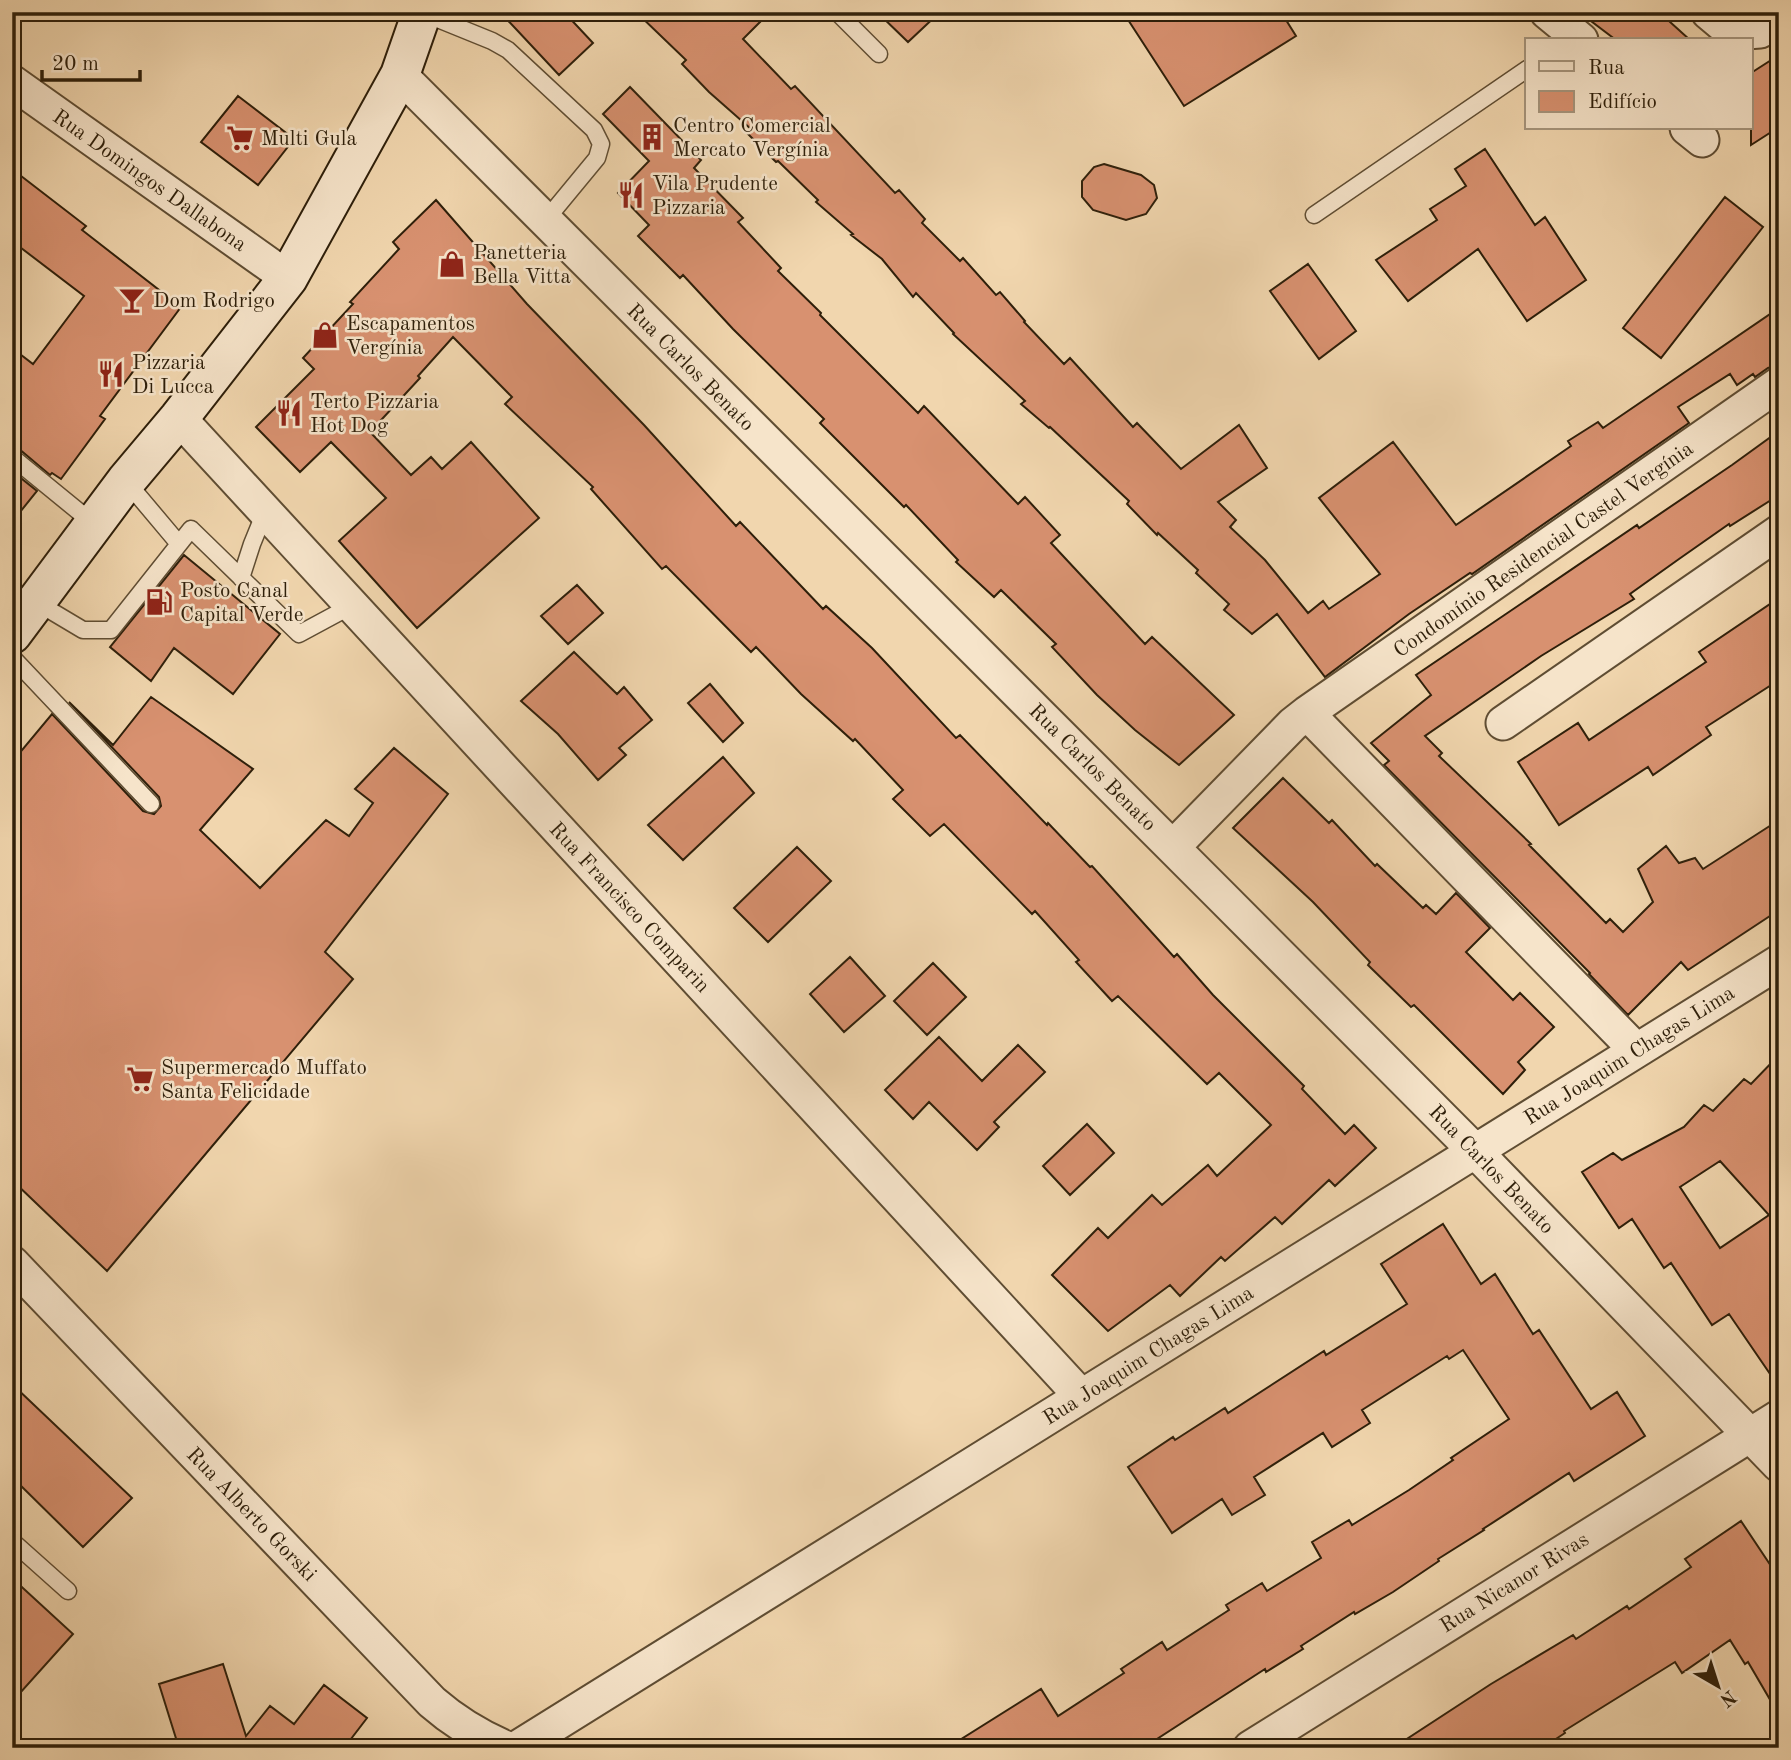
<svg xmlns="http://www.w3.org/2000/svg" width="1791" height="1760" font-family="'Old Standard TT',serif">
	<rect width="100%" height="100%" fill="#f1d6ae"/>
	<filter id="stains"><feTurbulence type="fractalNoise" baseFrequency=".00286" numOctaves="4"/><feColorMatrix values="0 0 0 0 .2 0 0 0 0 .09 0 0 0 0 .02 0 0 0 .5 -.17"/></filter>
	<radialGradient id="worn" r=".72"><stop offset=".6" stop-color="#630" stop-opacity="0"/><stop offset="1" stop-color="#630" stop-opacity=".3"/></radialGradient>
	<path fill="#d89170" stroke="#2e1f0a" stroke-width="2" fill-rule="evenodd" d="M500,12H564L593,43L559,75Z
		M636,12H770L743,39L791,89L795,86L895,193L899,190L925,219L922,223L960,261L963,258L996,295L1000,292L1025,321L1024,322L1064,364L1070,358L1133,427L1137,423L1181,469L1239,425L1267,468L1218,502L1236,520L1230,527L1265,560L1308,613L1323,601L1329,609L1380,574L1319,498L1393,442L1456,525L1571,446L1568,441L1598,422L1603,428L1779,308V365L1768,368L1755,377L1753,374L1737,385L1730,374L1678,407L1689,423L1472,574L1470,573L1409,614L1325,677L1277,614L1252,634L1224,610L1229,604L1196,573L1198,570L1158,533L1157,535L1127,504L1129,501L1050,427L1049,428L1021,404L1025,401L953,334L954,333L916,293L913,297L882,259L851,235L853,234L816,202L818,200L778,161L776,162L747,133L751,129L709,92L682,64L686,60Z
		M877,12H940L908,42Z
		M1123,12H1281L1296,36L1184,106Z
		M1579,12H1659L1690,40H1616Z
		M1779,55V127L1751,145V73Z
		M630,87L701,160L694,168L743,218L738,222L781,268L778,271L821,313L820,315L918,413L924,406L1018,504L1025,497L1060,535L1051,543L1145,644L1152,637L1234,715L1179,765L1135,730L1097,695L1052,647L1056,644L1001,590L994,597L956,562L958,560L906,505L904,507L820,423L824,419L733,329L683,275L680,278L638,236L649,225L618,193L649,161L603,114Z
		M238,96L294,139L258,185L201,142Z
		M1485,149L1535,225L1545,217L1586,280L1527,321L1478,249L1408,301L1376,260L1437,220L1430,209L1466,186L1455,169Z
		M1104,164L1141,175L1154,185L1157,198L1146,214L1126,220L1093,210L1082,197V181L1094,167Z
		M12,169L86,226L82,230L181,307L100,416L105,419L61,479L52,473L50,475L19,449L12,447V348L33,364L84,296L12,241Z
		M1725,197L1763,227L1661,358L1623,328Z
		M436,200L527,304L644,425L736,526L740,522L823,609L826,606L872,648L956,738L960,735L1047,825L1048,823L1090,867L1092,866L1174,957L1177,954L1213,995L1304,1086L1302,1089L1345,1134L1354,1125L1376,1148L1335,1186L1329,1180L1282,1224L1275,1217L1225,1261L1221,1257L1180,1296L1170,1285L1108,1331L1052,1275L1098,1228L1108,1238L1152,1195L1162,1205L1208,1165L1217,1176L1271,1125L1219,1073L1207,1084L1118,996L1112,1001L1076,962L1079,960L1035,911L1032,914L944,824L930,836L893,799L903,790L855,739L853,741L801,694L756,647L751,652L666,566L662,569L591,489L593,487L505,404L512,397L453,337L418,376L420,378L370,432L411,475L431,457L442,469L471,442L539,518L417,628L339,541L386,498L331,442L300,472L256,427L314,369L303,358L353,304L350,302L399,249L393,242Z
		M1308,264L1356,331L1319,359L1270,291Z
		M1779,431V495L1730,526L1729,524L1679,559L1630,594L1634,599L1541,656L1425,736L1442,753L1439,756L1531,844L1529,845L1606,923L1610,919L1623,932L1653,902L1638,869L1666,846L1679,863L1695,858L1703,869L1779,820V910L1688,970L1681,962L1628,1015L1589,974L1590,973L1384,765L1389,761L1371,743L1431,695L1416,675L1637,525L1639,528L1732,465Z
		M12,471L37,491L12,522Z
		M184,555L280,634L233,694L174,648L151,681L110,647Z
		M577,585L603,613L568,644L541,616Z
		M1779,598V680L1706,727L1711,735L1653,775L1648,767L1559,825L1518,762L1578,723L1589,740L1706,662L1699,652Z
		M574,652L617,694L624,687L652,720L619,748L626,755L598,780L558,734L521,701Z
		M710,684L743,723L723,742L688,703Z
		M151,697L253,769L200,830L260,888L326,820L349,836L373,803L355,789L394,748L448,794L325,952L353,979L107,1271L12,1180V762L52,714L143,811L154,814L161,806L159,797L69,702L113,745Z
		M723,757L754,793L683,860L648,825Z
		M1283,778L1329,823L1332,820L1375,866L1377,864L1423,908L1426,905L1436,914L1456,893L1490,928L1466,952L1513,1000L1520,993L1554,1027L1518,1062L1525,1070L1503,1094L1414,1005L1411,1007L1368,965L1370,962L1313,902L1233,828Z
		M797,847L831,881L768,942L734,908Z
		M850,957L885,996L844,1032L810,994Z
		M933,963L966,997L927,1035L894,1001Z
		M939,1037L982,1081L1018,1045L1045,1072L994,1122L999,1127L977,1150L929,1102L913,1119L885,1090Z
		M1779,1055V1387L1729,1314L1712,1325L1671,1263L1664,1268L1632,1219L1619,1228L1582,1172L1613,1153L1622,1160L1684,1127L1704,1105L1713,1111L1744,1079L1751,1084ZM1720,1161L1769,1215L1720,1248L1680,1187Z
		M1087,1124L1114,1153L1070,1195L1043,1166Z
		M1443,1224L1481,1284L1495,1274L1533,1334L1539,1330L1591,1409L1617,1392L1645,1436L1574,1481L1569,1473L1483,1529L1484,1530L1438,1559L1439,1561L1393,1592L1355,1614L1354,1612L1301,1646L1303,1649L1266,1672L1265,1669L1143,1748H947L1041,1689L1058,1716L1124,1673L1121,1669L1162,1642L1167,1650L1229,1610L1226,1605L1262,1583L1267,1591L1321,1558L1312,1542L1349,1520L1352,1525L1409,1490L1453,1460L1451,1458L1509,1419L1463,1350L1449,1359L1447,1356L1362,1410L1370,1423L1332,1447L1323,1433L1254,1477L1265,1495L1232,1515L1222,1499L1172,1533L1128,1467L1173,1437L1175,1440L1225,1408L1228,1413L1324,1351L1326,1355L1407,1304L1381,1264Z
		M12,1384L132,1498L83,1547L12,1477Z
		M1741,1521L1779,1578V1715L1748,1662L1745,1664L1730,1640L1682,1673L1675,1662L1564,1731L1565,1733L1542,1748H1393L1491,1684L1573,1635L1576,1639L1627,1606L1629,1609L1691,1567L1685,1559Z
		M12,1578L73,1634L12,1702Z
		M223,1664L246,1736L270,1706L294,1724L324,1685L367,1718L344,1748H179L159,1684Z"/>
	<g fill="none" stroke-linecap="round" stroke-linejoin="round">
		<defs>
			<path id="service" d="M837,12L879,54
				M423,13L492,41L508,50L594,130L601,144L597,158L545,221
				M1314,215L1527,69
				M12,457L94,524
				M126,481L179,544
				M241,578L252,544L265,512
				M36,602L83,630H111L191,529L299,634L351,606
				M12,657L151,804
				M12,1541L68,1591"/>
			<path id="minor" d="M1547,12L1581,40
				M1708,12L1733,33L1760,31L1779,19
				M400,75L1221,896L1475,1151L1779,1465
				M12,82L288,278
				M1687,128L1702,140
				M179,418L1081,1396
				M1307,713L1636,1050
				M1503,723L1779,532
				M1173,847L1293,724L1307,713L1779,384
				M12,1263L432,1702C455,1722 478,1736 506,1748
				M517,1748L1779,962
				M1250,1748L1779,1417"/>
			<path id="secondary" d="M12,634L126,481L179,418L288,278L400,75L422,12"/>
		</defs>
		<use href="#service" stroke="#5f4d33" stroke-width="19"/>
		<use href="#minor" stroke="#5f4d33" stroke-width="37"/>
		<use href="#secondary" stroke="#2e1f0a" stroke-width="42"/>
		<use href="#service" stroke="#f6e4ca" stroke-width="16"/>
		<use href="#minor" stroke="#f6e4ca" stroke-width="33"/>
		<use href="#secondary" stroke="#f6e4ca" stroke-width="38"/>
	</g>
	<defs>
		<symbol id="building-bare" viewBox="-9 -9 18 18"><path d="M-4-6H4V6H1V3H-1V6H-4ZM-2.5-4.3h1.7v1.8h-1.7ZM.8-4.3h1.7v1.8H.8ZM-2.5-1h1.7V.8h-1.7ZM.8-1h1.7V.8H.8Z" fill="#8f2418" stroke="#f6e4ca" stroke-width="2.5" paint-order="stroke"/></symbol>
		<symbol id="supermarket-bare" viewBox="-9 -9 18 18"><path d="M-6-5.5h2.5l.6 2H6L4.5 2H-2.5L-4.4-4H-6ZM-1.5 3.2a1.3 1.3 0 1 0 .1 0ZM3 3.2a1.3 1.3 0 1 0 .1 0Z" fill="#8f2418" stroke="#f6e4ca" stroke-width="2.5" paint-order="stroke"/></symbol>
		<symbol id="restaurant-bare" viewBox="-9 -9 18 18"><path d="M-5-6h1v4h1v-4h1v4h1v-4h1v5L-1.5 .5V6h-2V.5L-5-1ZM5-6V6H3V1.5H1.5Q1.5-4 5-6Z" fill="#8f2418" stroke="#f6e4ca" stroke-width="2.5" paint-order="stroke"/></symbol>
		<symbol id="shop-bare" viewBox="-9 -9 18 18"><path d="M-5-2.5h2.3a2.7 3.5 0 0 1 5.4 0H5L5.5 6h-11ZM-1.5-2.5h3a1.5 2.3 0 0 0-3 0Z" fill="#8f2418" stroke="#f6e4ca" stroke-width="2.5" paint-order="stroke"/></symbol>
		<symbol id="bar-bare" viewBox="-9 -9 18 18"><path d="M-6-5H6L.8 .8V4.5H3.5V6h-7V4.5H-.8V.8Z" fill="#8f2418" stroke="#f6e4ca" stroke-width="2.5" paint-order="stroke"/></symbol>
		<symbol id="fuel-bare" viewBox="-9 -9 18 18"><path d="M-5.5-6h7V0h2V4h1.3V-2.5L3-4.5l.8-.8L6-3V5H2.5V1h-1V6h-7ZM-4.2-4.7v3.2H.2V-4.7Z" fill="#8f2418" stroke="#f6e4ca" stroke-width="2.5" paint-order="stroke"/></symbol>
	</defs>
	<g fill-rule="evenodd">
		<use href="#building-bare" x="633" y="118" width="38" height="38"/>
		<use href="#supermarket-bare" x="221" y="119" width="38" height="38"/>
		<use href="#restaurant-bare" x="612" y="176" width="38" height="38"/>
		<use href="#shop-bare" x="433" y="245" width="38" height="38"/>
		<use href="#bar-bare" x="113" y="281" width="38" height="38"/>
		<use href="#shop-bare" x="306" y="316" width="38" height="38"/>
		<use href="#restaurant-bare" x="92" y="355" width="38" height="38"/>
		<use href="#restaurant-bare" x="270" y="394" width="38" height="38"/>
		<use href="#fuel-bare" x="140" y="583" width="38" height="38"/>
		<use href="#supermarket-bare" x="121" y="1060" width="38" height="38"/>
	</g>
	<g text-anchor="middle" stroke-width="5" stroke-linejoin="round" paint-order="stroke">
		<g font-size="21" fill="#2e1f0a" stroke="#f6e4ca" text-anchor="start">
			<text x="673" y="132">Centro Comercial<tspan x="673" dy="24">Mercato Vergínia</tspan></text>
			<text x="261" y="145">Multi Gula</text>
			<text x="652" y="190">Vila Prudente<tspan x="652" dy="24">Pizzaria</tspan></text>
			<text x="473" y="259">Panetteria<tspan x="473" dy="24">Bella Vitta</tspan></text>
			<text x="153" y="307">Dom Rodrigo</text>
			<text x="346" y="330">Escapamentos<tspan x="346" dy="24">Vergínia</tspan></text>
			<text x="132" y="369">Pizzaria<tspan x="132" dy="24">Di Lucca</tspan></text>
			<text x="310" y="408">Terto Pizzaria<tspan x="310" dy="24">Hot Dog</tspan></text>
			<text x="180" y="597">Posto Canal<tspan x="180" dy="24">Capital Verde</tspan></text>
			<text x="161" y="1074">Supermercado Muffato<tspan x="161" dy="24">Santa Felicidade</tspan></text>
		</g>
		<g font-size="21" fill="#2e1f0a" stroke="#f6e4ca">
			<text transform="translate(150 180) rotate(35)" y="7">Rua Domingos Dallabona</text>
			<text transform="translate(691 367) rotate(45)" y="7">Rua Carlos Benato</text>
			<text transform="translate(1543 549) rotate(-35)" y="7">Condomínio Residencial Castel Vergínia</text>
			<text transform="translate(1093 767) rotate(45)" y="7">Rua Carlos Benato</text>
			<text transform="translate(630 907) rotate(47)" y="7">Rua Francisco Comparin</text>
			<text transform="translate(1629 1055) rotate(-32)" y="7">Rua Joaquim Chagas Lima</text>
			<text transform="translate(1492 1169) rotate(46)" y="7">Rua Carlos Benato</text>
			<text transform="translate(1148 1355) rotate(-32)" y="7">Rua Joaquim Chagas Lima</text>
			<text transform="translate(252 1514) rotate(46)" y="7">Rua Alberto Gorski</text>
			<text transform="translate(1514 1582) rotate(-32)" y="7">Rua Nicanor Rivas</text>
		</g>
	</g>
	<rect width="1791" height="1760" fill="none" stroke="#f1d6ae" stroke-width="42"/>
	<rect x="14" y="14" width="1763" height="1732" fill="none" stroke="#2e1f0a" stroke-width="3.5"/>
	<rect x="21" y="21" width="1749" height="1718" fill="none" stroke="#2e1f0a" stroke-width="2"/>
	<rect x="1525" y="38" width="228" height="91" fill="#f6e4ca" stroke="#a6957d" stroke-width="2"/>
	<rect x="1539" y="61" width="35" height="10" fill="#f6e4ca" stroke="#a6957d" stroke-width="2"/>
	<text x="1588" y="74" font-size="21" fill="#2e1f0a">Rua</text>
	<rect x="1539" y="91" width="35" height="21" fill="#d89170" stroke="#a6957d" stroke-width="2"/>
	<text x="1588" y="108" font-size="21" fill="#2e1f0a">Edifício</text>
	<g transform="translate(1718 1686) rotate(141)" stroke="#f6e4ca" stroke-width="5" paint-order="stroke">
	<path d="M0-5L12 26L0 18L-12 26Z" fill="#2e1f0a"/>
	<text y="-10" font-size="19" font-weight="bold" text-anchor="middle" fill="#2e1f0a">N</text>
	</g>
	<path d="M42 70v10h98v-10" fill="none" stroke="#2e1f0a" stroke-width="3.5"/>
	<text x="52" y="70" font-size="21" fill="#2e1f0a" stroke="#f6e4ca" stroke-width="5" paint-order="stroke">20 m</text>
	<rect width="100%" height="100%" filter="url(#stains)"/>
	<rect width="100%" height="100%" fill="url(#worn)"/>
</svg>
